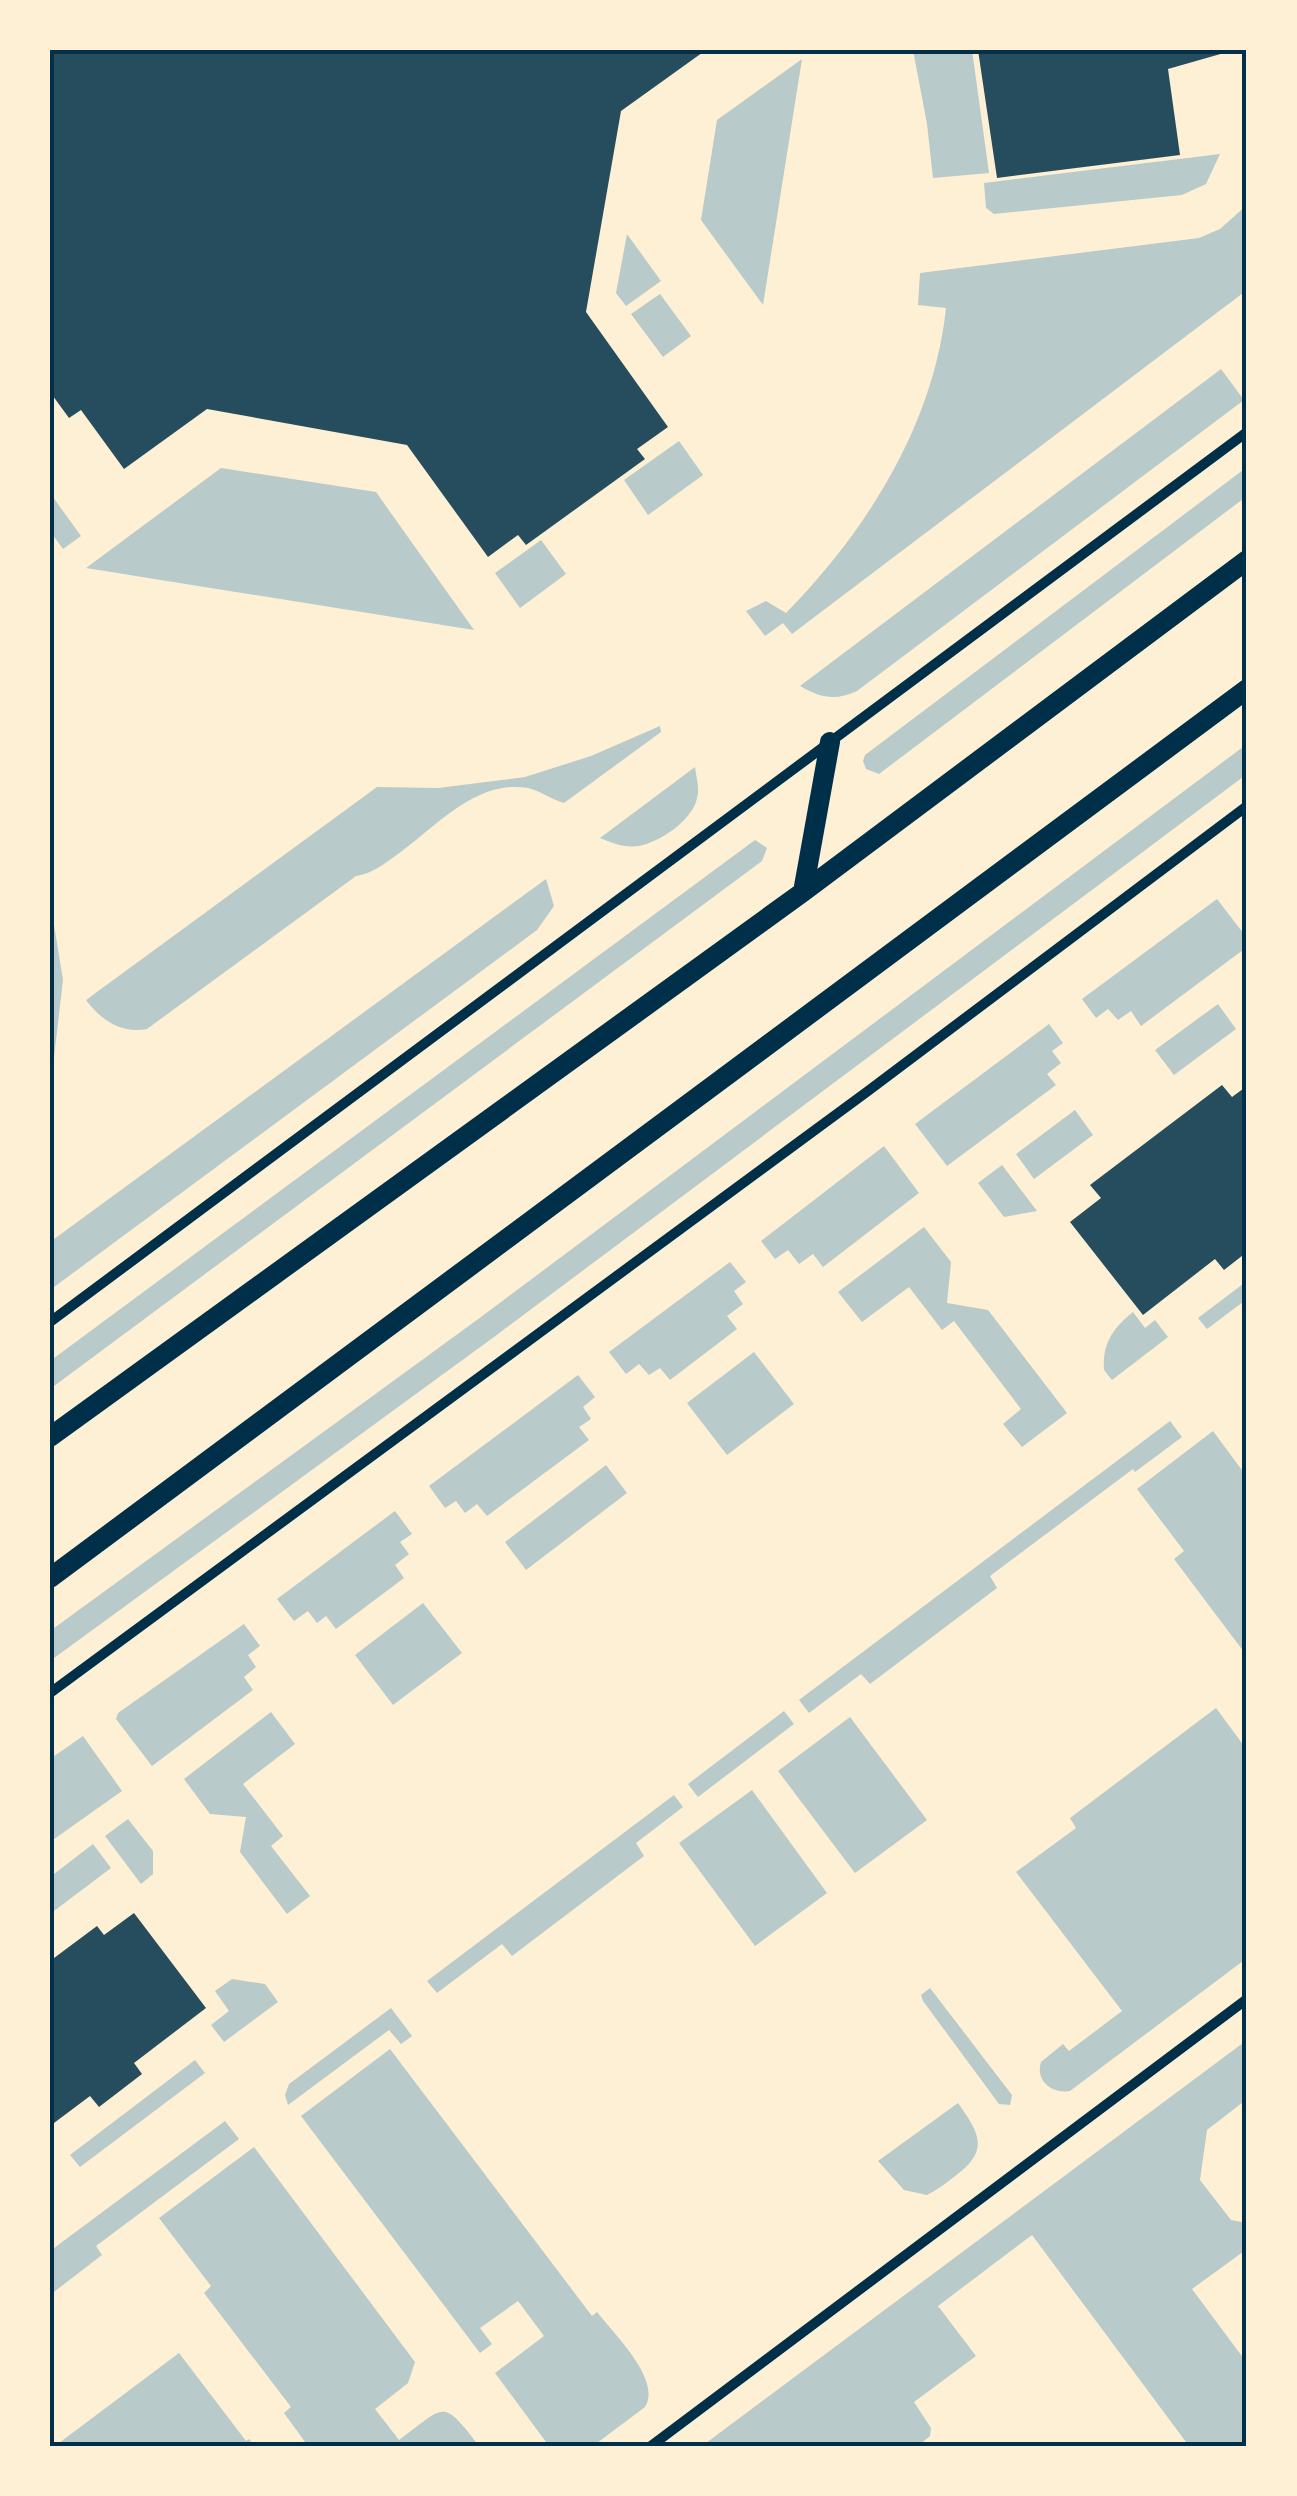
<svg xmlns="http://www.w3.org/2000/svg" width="1297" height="2496" font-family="'IBM Plex Sans',sans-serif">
	<rect width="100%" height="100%" fill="#fdf0d5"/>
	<path fill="#b9caca" d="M913,50H972L989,173L933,178L927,124Z
		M802,59L763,305L701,220L717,120Z
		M1220,154L1206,184L1182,195L994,214L986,208L984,183Z
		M1247,205V290L792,634L783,623L765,636L746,611L766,601L786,613C866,532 934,424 946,308L918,305L920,273L1199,238L1220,229Z
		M627,234L661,281L626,306L616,293Z
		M660,294L691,336L663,357L631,314Z
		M1221,369L1244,400L857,691C835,701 821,698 800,686Z
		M679,441L703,475L648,515L624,480Z
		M1247,467V496L879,774L866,769L863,761L865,755Z
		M221,468L376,492L474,630L86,568Z
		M50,493L81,536L63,549L50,531Z
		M541,540L566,574L520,608L495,573Z
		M660,726L661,732L564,803C552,800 541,791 528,788C476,779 436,827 398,854C385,863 372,874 356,876L147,1029C121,1034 101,1020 86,1000L377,787L438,788L525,777L591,756Z
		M1247,744V774L494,1337L50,1661V1631L481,1317Z
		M695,767C696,777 700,788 697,798C693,820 659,843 638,846C624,848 612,843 600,838Z
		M755,840L767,848L762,861L50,1389V1361Z
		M546,879L554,906L537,930L50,1290V1242Z
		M1217,899L1247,938V947L1141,1026L1131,1011L1118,1020L1108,1009L1096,1018L1082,999Z
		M50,900L63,980L50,1092Z
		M1218,1004L1236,1029L1174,1075L1155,1050Z
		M1049,1024L1063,1043L1052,1051L1061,1063L1047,1074L1056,1085L947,1166L915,1124Z
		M1075,1110L1093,1135L1034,1179L1016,1154Z
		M884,1146L919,1193L823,1267L813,1254L799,1264L788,1250L775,1259L761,1241Z
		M1002,1165L1037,1211L1004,1217L978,1183Z
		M924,1227L951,1262L947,1303L988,1310L1067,1413L1022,1447L1003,1424L1021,1409L954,1321L942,1330L909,1287L862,1322L838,1292Z
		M730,1262L746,1282L734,1291L743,1304L727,1316L737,1329L670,1380L660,1368L649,1375L639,1364L626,1374L609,1352Z
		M1247,1281V1299L1207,1329L1198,1318Z
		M1133,1312L1145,1328L1155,1320L1168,1337L1112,1380L1104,1370C1102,1344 1113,1328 1133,1312Z
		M754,1352L794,1404L727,1455L687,1403Z
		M578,1375L595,1397L583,1407L591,1419L579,1427L589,1440L487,1516L477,1504L465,1513L456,1501L445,1508L429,1486Z
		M1170,1421L1182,1437L1135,1472L1133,1469L990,1576L997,1588L870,1684L861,1674L809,1713L799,1700Z
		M1213,1431L1247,1477V1656L1174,1559L1184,1551L1137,1489Z
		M606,1465L627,1493L526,1570L505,1542Z
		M395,1511L412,1534L400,1542L409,1554L395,1565L404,1578L336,1629L326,1616L317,1623L308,1611L294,1621L277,1599Z
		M423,1603L462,1653L393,1705L355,1655Z
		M244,1624L260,1646L248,1655L256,1667L244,1677L253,1690L152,1766L116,1719L118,1713Z
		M1216,1708L1247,1750V1958L1070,2091C1052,2094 1035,2081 1041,2062L1063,2044L1069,2051L1122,2011L1016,1872L1076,1828L1070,1818Z
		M784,1711L794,1724L698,1797L688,1784Z
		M271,1712L295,1744L243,1784L283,1836L271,1846L310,1896L287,1914L240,1852L246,1817L210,1814L184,1779Z
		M850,1717L927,1820L855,1873L778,1771Z
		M83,1736L122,1791L50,1842V1759Z
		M752,1790L827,1893L755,1946L679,1843Z
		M674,1795L683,1807L636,1843L644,1856L512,1956L502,1944L437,1993L427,1981Z
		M128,1819L153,1851V1874L141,1884L105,1836Z
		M93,1844L111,1868L50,1914V1877Z
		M232,1979L265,1984L278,2002L224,2042L211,2025L229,2011L215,1991Z
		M930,1988L1012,2095L1010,2105L999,2104L923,2001L921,1995Z
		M391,2008L412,2036L401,2044L389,2030L288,2105L285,2095L289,2084Z
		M1247,2040V2099L1207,2130L1200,2180L1231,2220L1247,2223V2249L1192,2289L1247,2363V2446H1189L1032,2235L938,2306L976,2356L914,2402L931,2428L930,2436L918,2446H702Z
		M390,2049L592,2316L597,2312C614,2334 662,2380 645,2407L593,2446H549L495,2373L544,2336L518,2301L480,2328L492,2344L480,2353L301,2116Z
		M195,2060L205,2073L80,2167L70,2155Z
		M958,2103C980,2134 990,2151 954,2177C945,2184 937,2190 927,2195L904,2190L878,2161Z
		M225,2121L239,2139L96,2246L102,2255L50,2295V2251Z
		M254,2147L415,2362L408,2383L375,2409L399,2440C445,2407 441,2396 479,2446H308L284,2413L291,2407L204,2293L211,2286L159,2218Z
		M179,2353L246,2441L249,2439L254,2446H55Z"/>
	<path fill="#264d5e" d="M50,50H706L621,111L586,312L668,427L637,449L645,459L526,545L518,535L488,557L407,445L207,409L124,469L81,410L69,418L50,392Z
		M978,50H1230L1231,51L1168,69L1180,155L997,178Z
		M1222,1085L1232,1097L1247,1086V1252L1224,1270L1215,1259L1143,1315L1070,1222L1101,1198L1090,1185Z
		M134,1913L206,2008L134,2063L142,2074L99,2107L90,2096L50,2126V1961L97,1926L104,1935Z"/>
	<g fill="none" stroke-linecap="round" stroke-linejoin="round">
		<path stroke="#003049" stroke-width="10" d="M50,1322L1247,432
			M50,1693L868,1091L1247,806
			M651,2446L1247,1999"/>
		<path stroke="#003049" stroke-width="20" d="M803,892L830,742
			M50,1437L803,892L1247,560
			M50,1578L1247,689"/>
	</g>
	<rect width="1297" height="2496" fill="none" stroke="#fdf0d5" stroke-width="105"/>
	<rect x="52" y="52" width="1192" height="2392" fill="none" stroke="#003049" stroke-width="4"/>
</svg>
